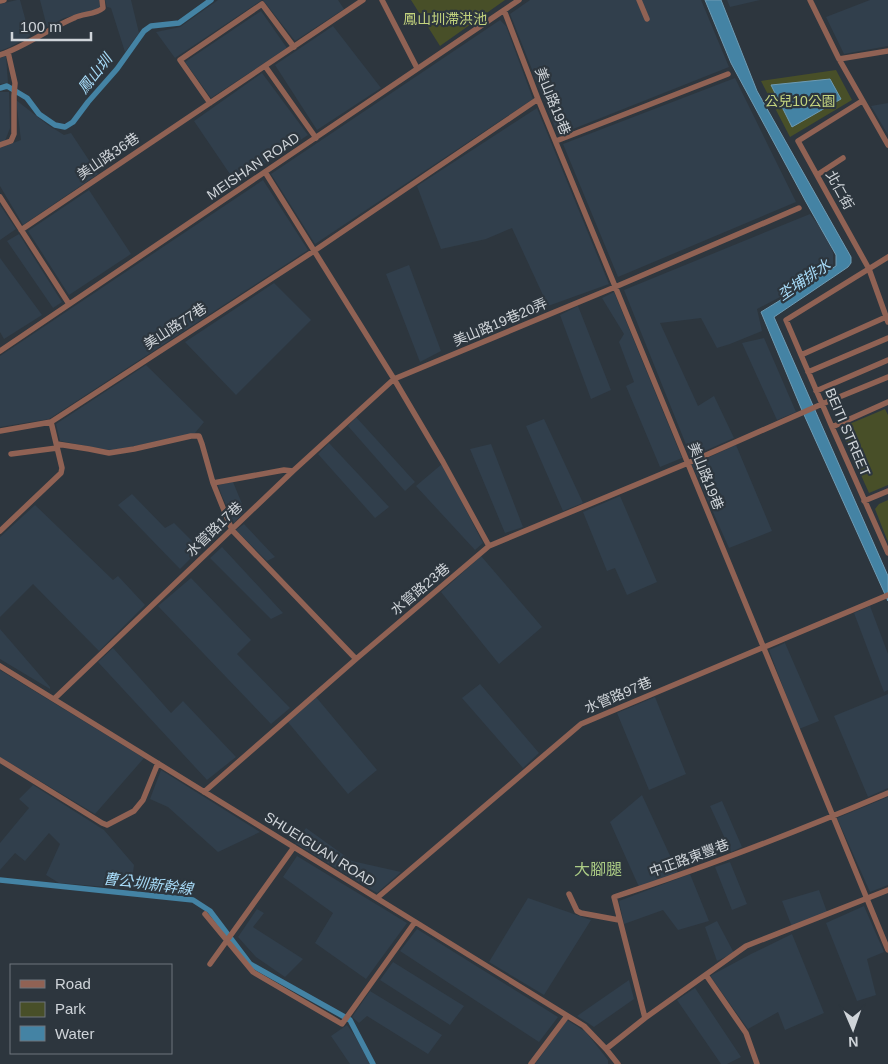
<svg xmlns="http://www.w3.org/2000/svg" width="888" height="1064" font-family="Arial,'Noto Sans TC',sans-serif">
	<rect width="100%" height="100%" fill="#2d363e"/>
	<path fill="#313f4c" d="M17,0H20L30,36L10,47L0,51V4Z
		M40,0H99L101,8L98,10L64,18L47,27Z
		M105,0H131L139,33L125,52L111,8L107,7Z
		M218,0H262L175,58L156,32L180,27Z
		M263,0H338L344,9L295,41Z
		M530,0H701L729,67L558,135L510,14Z
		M727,0H760L730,7Z
		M870,0H888V46L844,54L826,17Z
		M261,11L287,48L211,98L185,62Z
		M500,20L506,26L533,99L315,244L271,174Z
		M333,26L381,88L317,130L275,65Z
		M6,56L8,83L0,84V58Z
		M262,73L308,135L236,183L194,121Z
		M735,78L796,202L618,277L563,144Z
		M0,92H9L10,128L5,141L0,143Z
		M16,100L48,125L64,135L71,133L98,174L23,225L0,186V148L21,140Z
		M888,103V135L871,106Z
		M537,108L609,284L548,306L512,228L486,239L441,249L417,186Z
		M263,180L308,250L49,419L0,427V356Z
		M89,190L131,254L69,295L28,231Z
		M0,205L16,229L0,240Z
		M810,214L826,235L833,253V265L820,276L757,309L762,331L730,344L717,348L701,318L660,323L698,406L714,396L734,438L691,457L624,290Z
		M19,234L62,302L53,308L7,241Z
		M0,258L42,315L4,339L0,332Z
		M409,265L441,351L420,362L386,274Z
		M274,283L311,320L236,395L185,342Z
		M614,292L682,458L660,467L626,386L634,382L619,342L624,334L602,298Z
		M578,306L611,390L591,399L560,315Z
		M764,338L796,412L777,420L742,343Z
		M146,365L204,422L195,433L117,450H108L60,441L56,424Z
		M356,417L415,482L405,491L348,426Z
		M544,419L583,503L563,511L526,426Z
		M329,443L389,507L375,518L318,454Z
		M491,444L523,527L505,533L470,449Z
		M736,445L772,531L729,548L692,465Z
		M442,464L483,543L475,550L416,486Z
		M233,482L245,511L234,523L222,496L218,485Z
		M132,494L165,528L174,523L200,549L180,569L118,505Z
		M620,496L657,582L627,595L615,568L607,571L583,512Z
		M35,505L113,580L118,576L145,605L99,651L33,584L0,617V537Z
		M244,524L275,557L267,561L236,530Z
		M222,547L283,613L271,619L210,558Z
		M481,556L542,627L499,664L441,592Z
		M191,578L251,640L237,654L290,708L271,724L158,606Z
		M870,606L888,654V690L884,692L854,613Z
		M0,629L50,687V689L0,659Z
		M785,643L819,721L799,729L769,650Z
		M113,648L171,713L183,701L236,757L207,780L98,662Z
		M0,670L144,758L95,814L0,757Z
		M480,684L539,753L523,768L462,698Z
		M888,694V788L868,797L834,716Z
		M316,697L377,770L348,794L287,721Z
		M655,697L686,774L649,790L617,713Z
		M161,770L260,832L218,852L168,807L150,799Z
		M33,785L104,830L134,865L131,889L59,883L46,875L60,844L49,833L25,861L15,853L0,870V843L29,808L19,799Z
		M642,795L678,873L639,887L610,822Z
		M888,797V885L870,892L837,818Z
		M722,801L742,847L731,852L710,806Z
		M306,828L352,861L401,872L377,893L295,843Z
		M297,856L407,923L366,979L315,943L333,913L283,877Z
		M730,862L747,904L732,910L715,867Z
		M690,874L709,921L678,930L663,910L624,924L619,901Z
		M819,890L827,912L792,927L782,901Z
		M528,898L591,920L544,995L489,962Z
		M864,906L884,952L867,959L876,995L857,1001L826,923Z
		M257,909L264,913L253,927L303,959L285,977L256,957L238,937Z
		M717,921L734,953L717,961L705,927Z
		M417,929L558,1017L539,1042L400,951Z
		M792,934L824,1013L785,1030L778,1012L748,1029L710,976L751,954Z
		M393,962L464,1006L450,1025L380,980Z
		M629,980L634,999L594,1027L577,1016Z
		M695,988L741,1057L727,1064H721L677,1000Z
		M370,991L442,1035L428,1054L367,1016L359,1023L352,1017Z
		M567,1020L586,1032L608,1060V1064H535Z
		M347,1025L355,1036L370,1064H350L331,1036Z"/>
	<path fill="#484f28" d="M411,0H505L440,46Z
		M836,70L852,100L790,137L761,81Z
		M885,409L888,415V485L869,493L840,428Z
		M888,500V542L875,509L879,504Z"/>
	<path fill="#4483a4" stroke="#6e9bb4" d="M705,0H721L757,91L851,257V263L848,267L774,317L888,576V601L801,408L761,312L836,266V255L806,202L731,63Z
		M830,79L841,99L792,127L771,85Z"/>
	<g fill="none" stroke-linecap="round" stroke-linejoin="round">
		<path stroke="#4483a4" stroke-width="5.5" d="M0,88L7,86L27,98L39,114L55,125L65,127L73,122L88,102L117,69L144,31L151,26L179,23L211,0
			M0,880L193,900L210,911L250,964L350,1020L373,1064"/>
		<path stroke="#906254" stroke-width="5.5" d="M382,0L417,68
			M639,0L647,19
			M810,0L839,59L888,145
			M0,1L4,0
			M504,10L538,99L888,950
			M0,55C26,46 48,29 74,18C83,13 95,15 103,8L102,0
			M839,59L888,51
			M265,66L316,138
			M862,101L798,141L869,269L888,322
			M210,103L180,60L262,4L294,47
			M556,141L728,74
			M0,145L11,141L14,134V96L15,83L8,52
			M265,172L394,379L443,462L489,546
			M817,175L843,158
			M0,197L69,304
			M21,230L363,0
			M888,257L786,320L832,427L888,553
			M0,351L519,0
			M801,355L886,317
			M808,372L888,338
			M816,391L888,360
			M832,427L888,402
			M0,431L51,422
			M57,444L89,449L109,453L134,449L191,436H199L202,444L213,483L232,530L356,659
			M11,454L57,448
			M213,483L284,470L293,471
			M864,501L888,491
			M0,531L61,473L62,468L51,422L314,251L538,99
			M0,666L584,1026L606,1049L618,1064
			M54,699L293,471L394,379L615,287L799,208
			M0,760L102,823L107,825L134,811L143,800L158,763
			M204,792L356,659L489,546L688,463L822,404L888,377
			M569,894L577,911L581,913L619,920
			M377,898L581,724L888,595
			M205,914L253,972L342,1024L415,922
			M210,964L294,847
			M706,975L746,1033L757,1064
			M645,1018L746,946L888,890
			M606,1049L645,1018L614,897C707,867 798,831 888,793
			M531,1064L567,1016"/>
	</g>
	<g text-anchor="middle" stroke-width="4.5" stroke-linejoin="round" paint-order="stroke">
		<g font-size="14" fill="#c4d47e" stroke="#2d363e">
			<text x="445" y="24">鳳山圳滯洪池</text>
			<text x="800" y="106">公兒10公園</text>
		</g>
		<g font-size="14" fill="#cfd4d9" stroke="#2d363e">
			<text transform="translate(553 101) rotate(68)" y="5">美山路19巷</text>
			<text transform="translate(108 156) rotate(-34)" y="5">美山路36巷</text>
			<text transform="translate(253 166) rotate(-34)" y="5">MEISHAN ROAD</text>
			<text transform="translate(840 190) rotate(61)" y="5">北仁街</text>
			<text transform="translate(500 322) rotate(-23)" y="5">美山路19巷20弄</text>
			<text transform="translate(175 326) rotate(-33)" y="5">美山路77巷</text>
			<text transform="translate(848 432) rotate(67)" y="5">BEITI STREET</text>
			<text transform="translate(706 476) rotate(68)" y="5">美山路19巷</text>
			<text transform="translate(214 529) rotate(-44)" y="5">水管路17巷</text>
			<text transform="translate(420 589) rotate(-40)" y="5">水管路23巷</text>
			<text transform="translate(618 695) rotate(-23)" y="5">水管路97巷</text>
			<text transform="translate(320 849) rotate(32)" y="5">SHUEIGUAN ROAD</text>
			<text transform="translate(689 858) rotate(-20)" y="5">中正路東豐巷</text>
		</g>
		<g font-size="15" font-style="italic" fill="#a6daf7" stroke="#2d363e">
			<text transform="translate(95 74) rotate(-52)" y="5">鳳山圳</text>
			<text transform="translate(804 280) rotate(-34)" y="5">坔埔排水</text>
			<text transform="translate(148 884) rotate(7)" y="5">曹公圳新幹線</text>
		</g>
		<g font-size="16" fill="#abcb84" stroke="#2d363e">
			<text x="598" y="875">大腳腿</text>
		</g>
	</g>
	<rect x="10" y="964" width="162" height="90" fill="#2d363e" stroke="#6e757c"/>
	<rect x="20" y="980" width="25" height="8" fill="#906254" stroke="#6e757c"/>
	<text x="55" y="989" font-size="15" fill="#cfd4d9">Road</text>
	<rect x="20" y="1002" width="25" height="15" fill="#484f28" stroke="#6e757c"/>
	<text x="55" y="1014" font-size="15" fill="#cfd4d9">Park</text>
	<rect x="20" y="1026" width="25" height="15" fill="#4483a4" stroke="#6e757c"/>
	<text x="55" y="1039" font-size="15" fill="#cfd4d9">Water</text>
	<g transform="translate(853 1029) rotate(178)" stroke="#2d363e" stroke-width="4" paint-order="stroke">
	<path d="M0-4L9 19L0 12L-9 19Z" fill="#cfd4d9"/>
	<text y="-8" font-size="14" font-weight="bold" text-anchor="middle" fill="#cfd4d9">N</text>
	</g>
	<path d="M12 32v8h79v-8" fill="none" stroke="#cfd4d9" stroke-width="2.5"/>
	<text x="20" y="32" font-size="15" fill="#cfd4d9" stroke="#2d363e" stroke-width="4" paint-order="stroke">100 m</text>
</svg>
